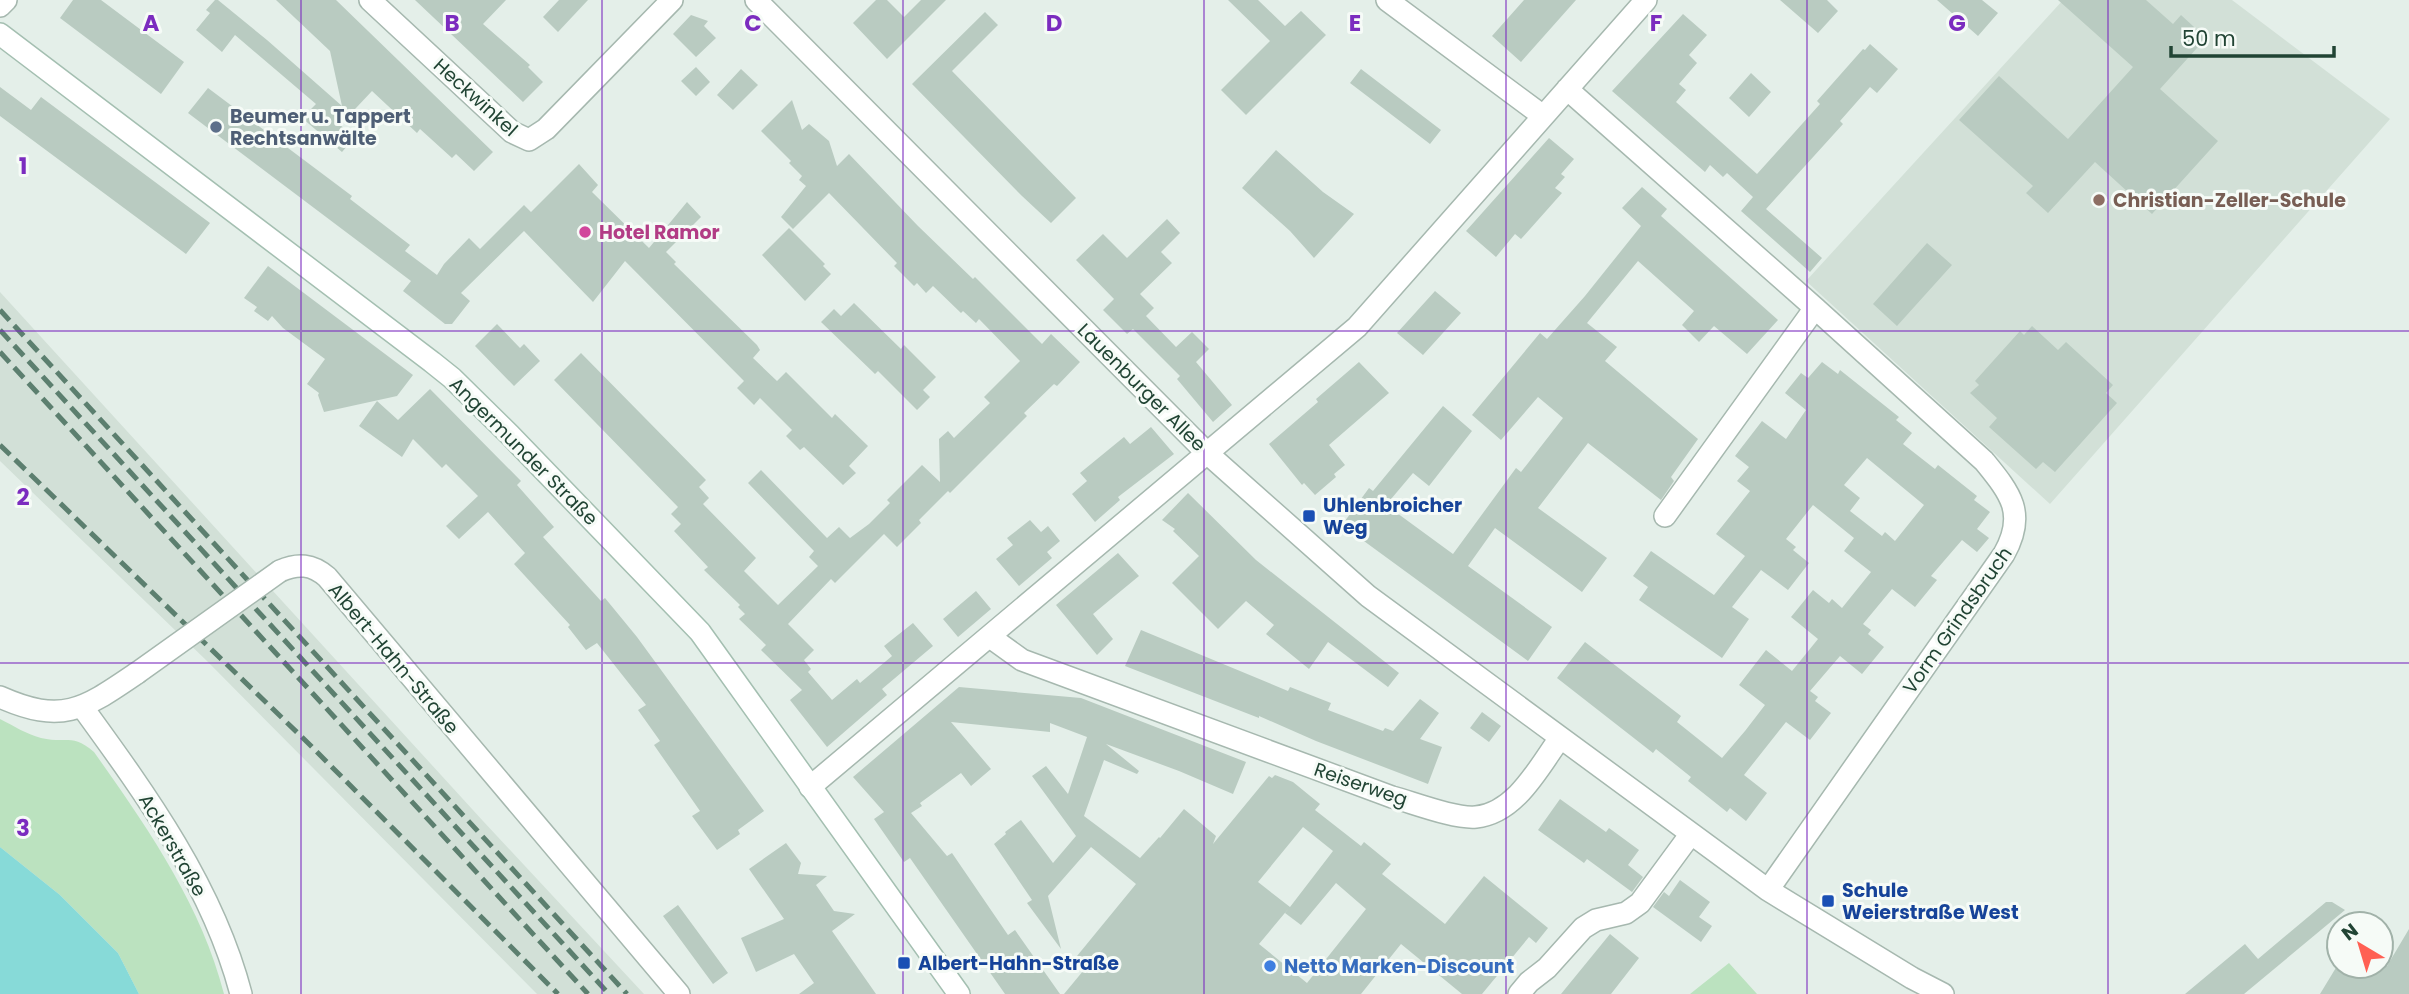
<svg xmlns="http://www.w3.org/2000/svg" width="2409" height="994" font-family="Poppins,sans-serif">
	<rect width="100%" height="100%" fill="#e4efe9"/>
	<path fill="#d2e0d7" d="M2063,0H2232L2390,119L2050,504L1806,281Z
		M0,292L483,821L644,994H537L207,661L0,461Z"/>
	<path fill="#bbe2bf" d="M0,719C14,726 26,734 41,738C66,744 72,733 94,752C147,827 201,904 224,994H139L118,953L60,895L0,847Z
		M1729,963L1757,994H1690Z"/>
	<path fill="#87dad8" d="M0,847L60,895L118,953L139,994H0Z"/>
	<path fill="#b9cbc1" fill-rule="evenodd" d="M73,0H101L184,62L161,94L60,18Z
		M215,0H218L267,40L342,106L330,51L276,0H336L493,152L474,171L456,154L452,158L420,129L417,133L372,91L340,125L355,137L342,152L302,118L316,104L235,35L222,52L196,30L210,13L206,10Z
		M415,0H506L483,24L530,65L528,67L543,82L523,102Z
		M559,0H588L558,32L543,17Z
		M876,0H887L904,17L921,0H946L887,59L853,23Z
		M1228,0H1258L1285,26L1301,11L1326,35L1246,115L1221,90L1270,41Z
		M1524,0H1576L1521,62L1492,36Z
		M1780,0H1827L1838,11L1818,33Z
		M1937,0H1982L1998,13L1978,36Z
		M2058,0H2146L2173,24L2181,15L2206,38L2160,89L2218,141L2152,214L2095,162L2048,213L2026,193L2033,186L1959,120L1999,76L2068,139L2133,67Z
		M985,12L998,25L952,71L1076,198L1051,223L1022,196L912,84Z
		M1683,14L1707,35L1689,55L1697,63L1679,84L1686,90L1676,102L1757,174L1820,104L1817,101L1863,49L1865,50L1870,44L1898,69L1877,93L1870,87L1840,121L1843,124L1766,209L1822,258L1810,272L1741,211L1753,197L1727,173L1723,177L1710,165L1705,172L1612,91Z
		M691,15L708,21L704,26L716,38L696,57L673,34Z
		M696,67L710,82L696,96L681,81Z
		M741,69L758,85L733,110L717,95Z
		M1361,69L1441,130L1430,144L1350,83Z
		M1751,73L1771,92L1749,117L1729,98Z
		M0,87L31,110L41,97L210,223L186,254L0,116Z
		M208,88L352,196L350,199L410,245L405,251L437,275L444,264L469,238L480,249L524,205L531,212L579,164L598,185L592,192L649,248L687,202L701,217L666,252L676,262L674,264L757,345L760,350L753,358L777,381L786,372L832,418L835,414L868,446L849,466L856,473L843,485L804,447L800,450L786,436L792,430L760,398L754,405L737,388L744,381L625,261L593,302L524,231L461,293L470,301L452,324H445L403,291L411,281L188,113Z
		M792,100L802,130L809,124L829,141L837,166L849,154L918,226L973,279L975,277L1042,344L1051,334L1080,362L1057,386L1054,384L1024,413L1027,416L950,493L948,491L919,520L921,523L897,547L884,534L835,583L831,579L788,624L814,650L804,660L811,669L808,672L832,700L857,679L860,683L892,656L884,646L913,623L933,646L882,689L887,695L827,747L790,700L802,690L761,650L766,645L739,619L745,614L738,607L740,605L704,570L708,567L674,531L681,524L671,514L678,507L554,380L581,353L706,480L699,487L709,498L703,504L756,558L744,571L778,605L818,566L809,557L814,551L748,483L761,470L827,538L839,527L850,538L869,524L890,503L887,500L922,465L940,482L939,439L948,431L954,438L956,436L990,403L984,397L1020,361L979,319L976,323L963,311L961,313L933,286L926,293L917,283L914,286L894,266L897,263L829,193L793,229L781,217L806,186L799,180L802,176L789,163L791,161L761,131Z
		M1549,138L1574,159L1561,174L1565,177L1555,188L1562,193L1521,239L1515,234L1496,257L1466,231Z
		M1276,150L1323,192L1354,214L1314,258L1290,231L1242,188Z
		M1642,187L1667,209L1661,216L1778,320L1747,354L1714,326L1699,342L1682,325L1694,311L1638,261L1587,323L1617,347L1605,361L1698,439L1671,477L1674,481L1661,500L1588,443L1538,508L1607,558L1582,592L1495,528L1468,566L1552,627L1528,661L1342,525L1369,488L1373,491L1443,406L1472,431L1429,486L1413,473L1386,505L1453,554L1516,468L1521,472L1563,418L1538,397L1501,440L1472,415L1540,333L1547,339L1585,296L1641,226L1622,208Z
		M1167,219L1180,233L1161,252L1172,263L1140,294L1154,308L1146,316L1176,347L1192,332L1209,349L1196,362L1232,405L1213,422L1177,379L1180,376L1133,329L1127,334L1103,310L1114,299L1076,260L1103,234L1127,258Z
		M789,228L825,264L823,266L831,274L805,301L762,255Z
		M1927,243L1952,265L1897,326L1873,304Z
		M268,266L413,375L397,396L324,412L318,395L319,393L307,384L325,359L283,328L272,316L268,321L254,311L257,307L244,298Z
		M1435,291L1461,313L1423,355L1397,333Z
		M854,303L901,349L904,345L936,377L923,390L930,397L917,410L878,371L875,374L821,322L834,309L841,316Z
		M497,324L520,348L524,344L540,361L514,386L475,346Z
		M2032,326L2058,350L2066,342L2113,385L2106,393L2117,403L2055,472L2043,462L2036,469L1989,427L1997,418L1970,393L1979,385L1975,381L2020,331L2024,335Z
		M1359,362L1389,393L1329,445L1345,465L1334,474L1336,477L1315,495L1304,483L1302,485L1269,444L1318,402L1316,399Z
		M1822,362L1838,374L1840,370L1899,417L1896,420L1912,433L1903,444L1935,469L1938,465L1977,496L1974,500L1990,512L1977,529L1989,538L1977,552L1962,540L1931,576L1937,580L1915,607L1892,589L1863,624L1871,630L1868,634L1884,647L1862,674L1840,656L1810,691L1818,697L1815,701L1831,713L1810,740L1786,722L1744,775L1767,793L1746,821L1730,808L1727,812L1688,781L1691,777L1656,749L1653,753L1557,678L1585,642L1681,716L1677,722L1722,758L1745,731L1765,705L1739,685L1766,650L1792,671L1818,639L1791,617L1813,590L1829,603L1832,599L1842,608L1871,572L1844,551L1854,538L1813,505L1786,539L1796,547L1793,550L1809,563L1788,590L1761,570L1732,607L1749,619L1722,658L1639,600L1648,587L1633,576L1651,551L1714,595L1745,556L1716,534L1750,491L1737,481L1749,467L1735,456L1762,421L1786,439L1806,410L1785,393L1801,373L1808,378ZM1867,458L1924,505L1895,541L1885,532L1882,536L1850,511L1860,498L1844,485Z
		M430,389L521,481L517,485L554,527L543,537L601,601L605,598L637,637L764,811L738,830L740,834L717,850L692,816L700,811L654,745L660,741L638,710L646,705L597,643L586,650L568,627L570,625L514,564L525,553L488,512L459,539L446,526L478,496L446,464L442,468L413,439L402,457L359,426L377,401L398,420Z
		M1151,427L1174,454L1118,497L1120,500L1095,522L1072,494L1087,481L1080,473L1124,437L1130,444Z
		M1188,493L1256,560L1399,673L1388,687L1328,642L1309,669L1266,634L1274,625L1246,601L1218,629L1172,583L1199,556L1173,531L1175,529L1162,520Z
		M1030,520L1041,532L1048,526L1060,541L1047,552L1052,558L1019,586L996,559L1013,545L1007,538Z
		M1118,553L1139,576L1093,614L1113,639L1097,655L1056,605Z
		M976,591L991,609L958,637L943,619Z
		M1141,630L1288,691L1290,687L1331,703L1328,710L1383,731L1385,728L1393,731L1420,699L1439,713L1420,739L1442,747L1428,784L1316,741L1259,716V718L1125,666Z
		M959,687L1081,698L1246,762L1233,794L1179,771L1106,744L1139,771L1137,774L1104,760L1084,816L1140,858L1159,837L1160,838L1184,809L1216,836L1213,844L1269,776L1272,778L1275,775L1293,782L1320,804L1315,810L1361,846L1364,842L1391,864L1382,874L1445,924L1484,876L1548,928L1536,943L1529,937L1482,994H1462L1401,944L1361,994H1064L1088,965L1077,956L1136,884L1091,847L1048,896L1061,949L1027,903L1032,900L994,844L1006,834L1005,832L1021,820L1053,863L1076,836L1032,776L1046,766L1068,794L1087,737L1050,723V732L951,722L991,769L971,786L961,773L920,803L922,806L911,813L947,856L952,853L1008,935L1015,930L1060,994H1005L910,858L904,862L874,819L884,812L853,777ZM1303,827L1333,851L1290,907L1258,882ZM1336,883L1366,909L1307,983L1259,944L1289,908L1285,913L1301,925Z
		M1482,712L1501,726L1489,742L1470,728Z
		M1560,799L1606,832L1609,828L1639,850L1628,865L1643,877L1632,892L1587,859L1584,863L1538,830Z
		M786,843L801,863L798,874L827,876L816,885L834,911L855,914L832,931L876,994H799L814,983L794,954L756,972L741,938L784,919L749,869Z
		M1680,880L1710,902L1699,917L1712,926L1701,942L1653,907L1664,892L1669,896Z
		M2326,902H2332L2345,910L2244,994H2185L2245,944L2258,959Z
		M678,905L728,973L713,984L663,916Z
		M2409,929V994H2320L2337,966H2387Z
		M1610,934L1639,958L1611,994H1561Z"/>
	<g fill="none" stroke-linecap="round" stroke-linejoin="round">
		<defs>
			<path id="street" d="M370,0L512,132L529,140L546,129L672,0
				M756,0L1207,453L1368,596L1768,890L1912,978L1943,994
				M1387,0L1543,116
				M0,6L6,0
				M1567,89L1815,308L1984,461C2010,493 2027,513 2004,554L1768,890
				M1665,516L1815,308
				M280,571C298,563 312,564 327,577L679,994
				M990,637L1022,660L1392,797C1414,803 1455,819 1476,817C1516,813 1539,767 1560,738
				M0,697C63,725 84,709 137,673
				M83,708C147,796 213,887 241,994
				M810,787L1357,327L1646,0
				M1519,994L1529,982L1547,968L1583,928L1596,920L1626,913L1640,903L1690,835"/>
			<path id="secondary" d="M0,34L432,362L452,378L510,435L700,632L959,994"/>
		</defs>
		<use href="#street" stroke="#a6b8af" stroke-width="24"/>
		<use href="#secondary" stroke="#a4bfb1" stroke-width="24"/>
		<use href="#street" stroke="#fff" stroke-width="21"/>
		<use href="#secondary" stroke="#fff" stroke-width="21"/>
		<path stroke="#5c7f6f" stroke-width="5" stroke-dasharray="14 7" stroke-linecap="butt" d="M0,310L627,994
			M0,330L609,994
			M0,352L588,994
			M0,445L307,742L558,994"/>
		<defs>
			<path id="street-bridge" d="M137,673L280,571"/>
		</defs>
		<use href="#street-bridge" stroke="#a6b8af" stroke-width="24" stroke-linecap="butt"/>
		<use href="#street-bridge" stroke="#fff" stroke-width="21"/>
	</g>
	<path fill="none" stroke="#7b2cbf" stroke-width="2" stroke-opacity="0.55" d="M301,0V994M602,0V994M903,0V994M1204,0V994M1506,0V994M1807,0V994M2108,0V994M0,331H2409M0,663H2409"/>
	<circle fill="#5c6f8a" stroke="#f6fbf7" stroke-width="2.5" cx="216" cy="127" r="7"/>
	<circle fill="#8d6e63" stroke="#f6fbf7" stroke-width="2.5" cx="2099" cy="200" r="7"/>
	<circle fill="#d1479c" stroke="#f6fbf7" stroke-width="2.5" cx="585" cy="232" r="7"/>
	<g fill="#1a4fb4" stroke="#f6fbf7" stroke-width="2.5">
		<rect x="1302" y="509" width="14" height="14" rx="3.5"/>
		<rect x="1821" y="894" width="14" height="14" rx="3.5"/>
		<rect x="897" y="956" width="14" height="14" rx="3.5"/>
	</g>
	<circle fill="#3f7fe0" stroke="#f6fbf7" stroke-width="2.5" cx="1270" cy="966" r="7"/>
	<g text-anchor="middle" stroke-width="6" stroke-linejoin="round" paint-order="stroke">
		<g font-size="19" fill="#214434" stroke="#f6fbf7">
			<text transform="translate(476 97) rotate(42)" y="7">Heckwinkel</text>
			<text transform="translate(1142 387) rotate(45)" y="7">Lauenburger Allee</text>
			<text transform="translate(524 451) rotate(45)" y="7">Angermunder Straße</text>
			<text transform="translate(1957 620) rotate(-55)" y="7">Vorm Grindsbruch</text>
			<text transform="translate(394 658) rotate(50)" y="7">Albert-Hahn-Straße</text>
			<text transform="translate(1361 784) rotate(19)" y="7">Reiserweg</text>
			<text transform="translate(173 845) rotate(60)" y="7">Ackerstraße</text>
		</g>
		<g font-size="19" font-weight="bold" fill="#4e5e75" stroke="#f6fbf7" text-anchor="start">
			<text x="230" y="123">Beumer u. Tappert<tspan x="230" dy="22">Rechtsanwälte</tspan></text>
		</g>
		<g font-size="19" font-weight="bold" fill="#785e54" stroke="#f6fbf7" text-anchor="start">
			<text x="2113" y="207">Christian-Zeller-Schule</text>
		</g>
		<g font-size="19" font-weight="bold" fill="#b23c85" stroke="#f6fbf7" text-anchor="start">
			<text x="599" y="239">Hotel Ramor</text>
		</g>
		<g font-size="19" font-weight="bold" fill="#164399" stroke="#f6fbf7" text-anchor="start">
			<text x="1323" y="512">Uhlenbroicher<tspan x="1323" dy="22">Weg</tspan></text>
			<text x="1842" y="897">Schule<tspan x="1842" dy="22">Weierstraße West</tspan></text>
			<text x="918" y="970">Albert-Hahn-Straße</text>
		</g>
		<g font-size="19" font-weight="bold" fill="#366cbe" stroke="#f6fbf7" text-anchor="start">
			<text x="1284" y="973">Netto Marken-Discount</text>
		</g>
	</g>
	<g font-size="23" text-anchor="middle" font-weight="bold" fill="#7b2cbf" stroke="#f6fbf7" stroke-width="6" stroke-linejoin="round" paint-order="stroke">
		<text x="151" y="31">A</text>
		<text x="452" y="31">B</text>
		<text x="753" y="31">C</text>
		<text x="1054" y="31">D</text>
		<text x="1355" y="31">E</text>
		<text x="1656" y="31">F</text>
		<text x="1957" y="31">G</text>
		<text x="23" y="174">1</text>
		<text x="23" y="505">2</text>
		<text x="23" y="836">3</text>
	</g>
	<g transform="translate(2360 945) rotate(322)"><circle r="33" fill="#f6fbf7" stroke="#a1b2a9" stroke-width="2"/>
	<path d="M0-5L12 26L0 18L-12 26Z" fill="#ff6053"/>
	<text y="-10" font-size="19" font-weight="bold" text-anchor="middle" fill="#214434">N</text>
	</g>
	<path d="M2171 46v10h163v-10" fill="none" stroke="#214434" stroke-width="3.5"/>
	<text x="2182" y="46" font-size="21" fill="#214434" stroke="#f6fbf7" stroke-width="5" paint-order="stroke">50 m</text>
</svg>
